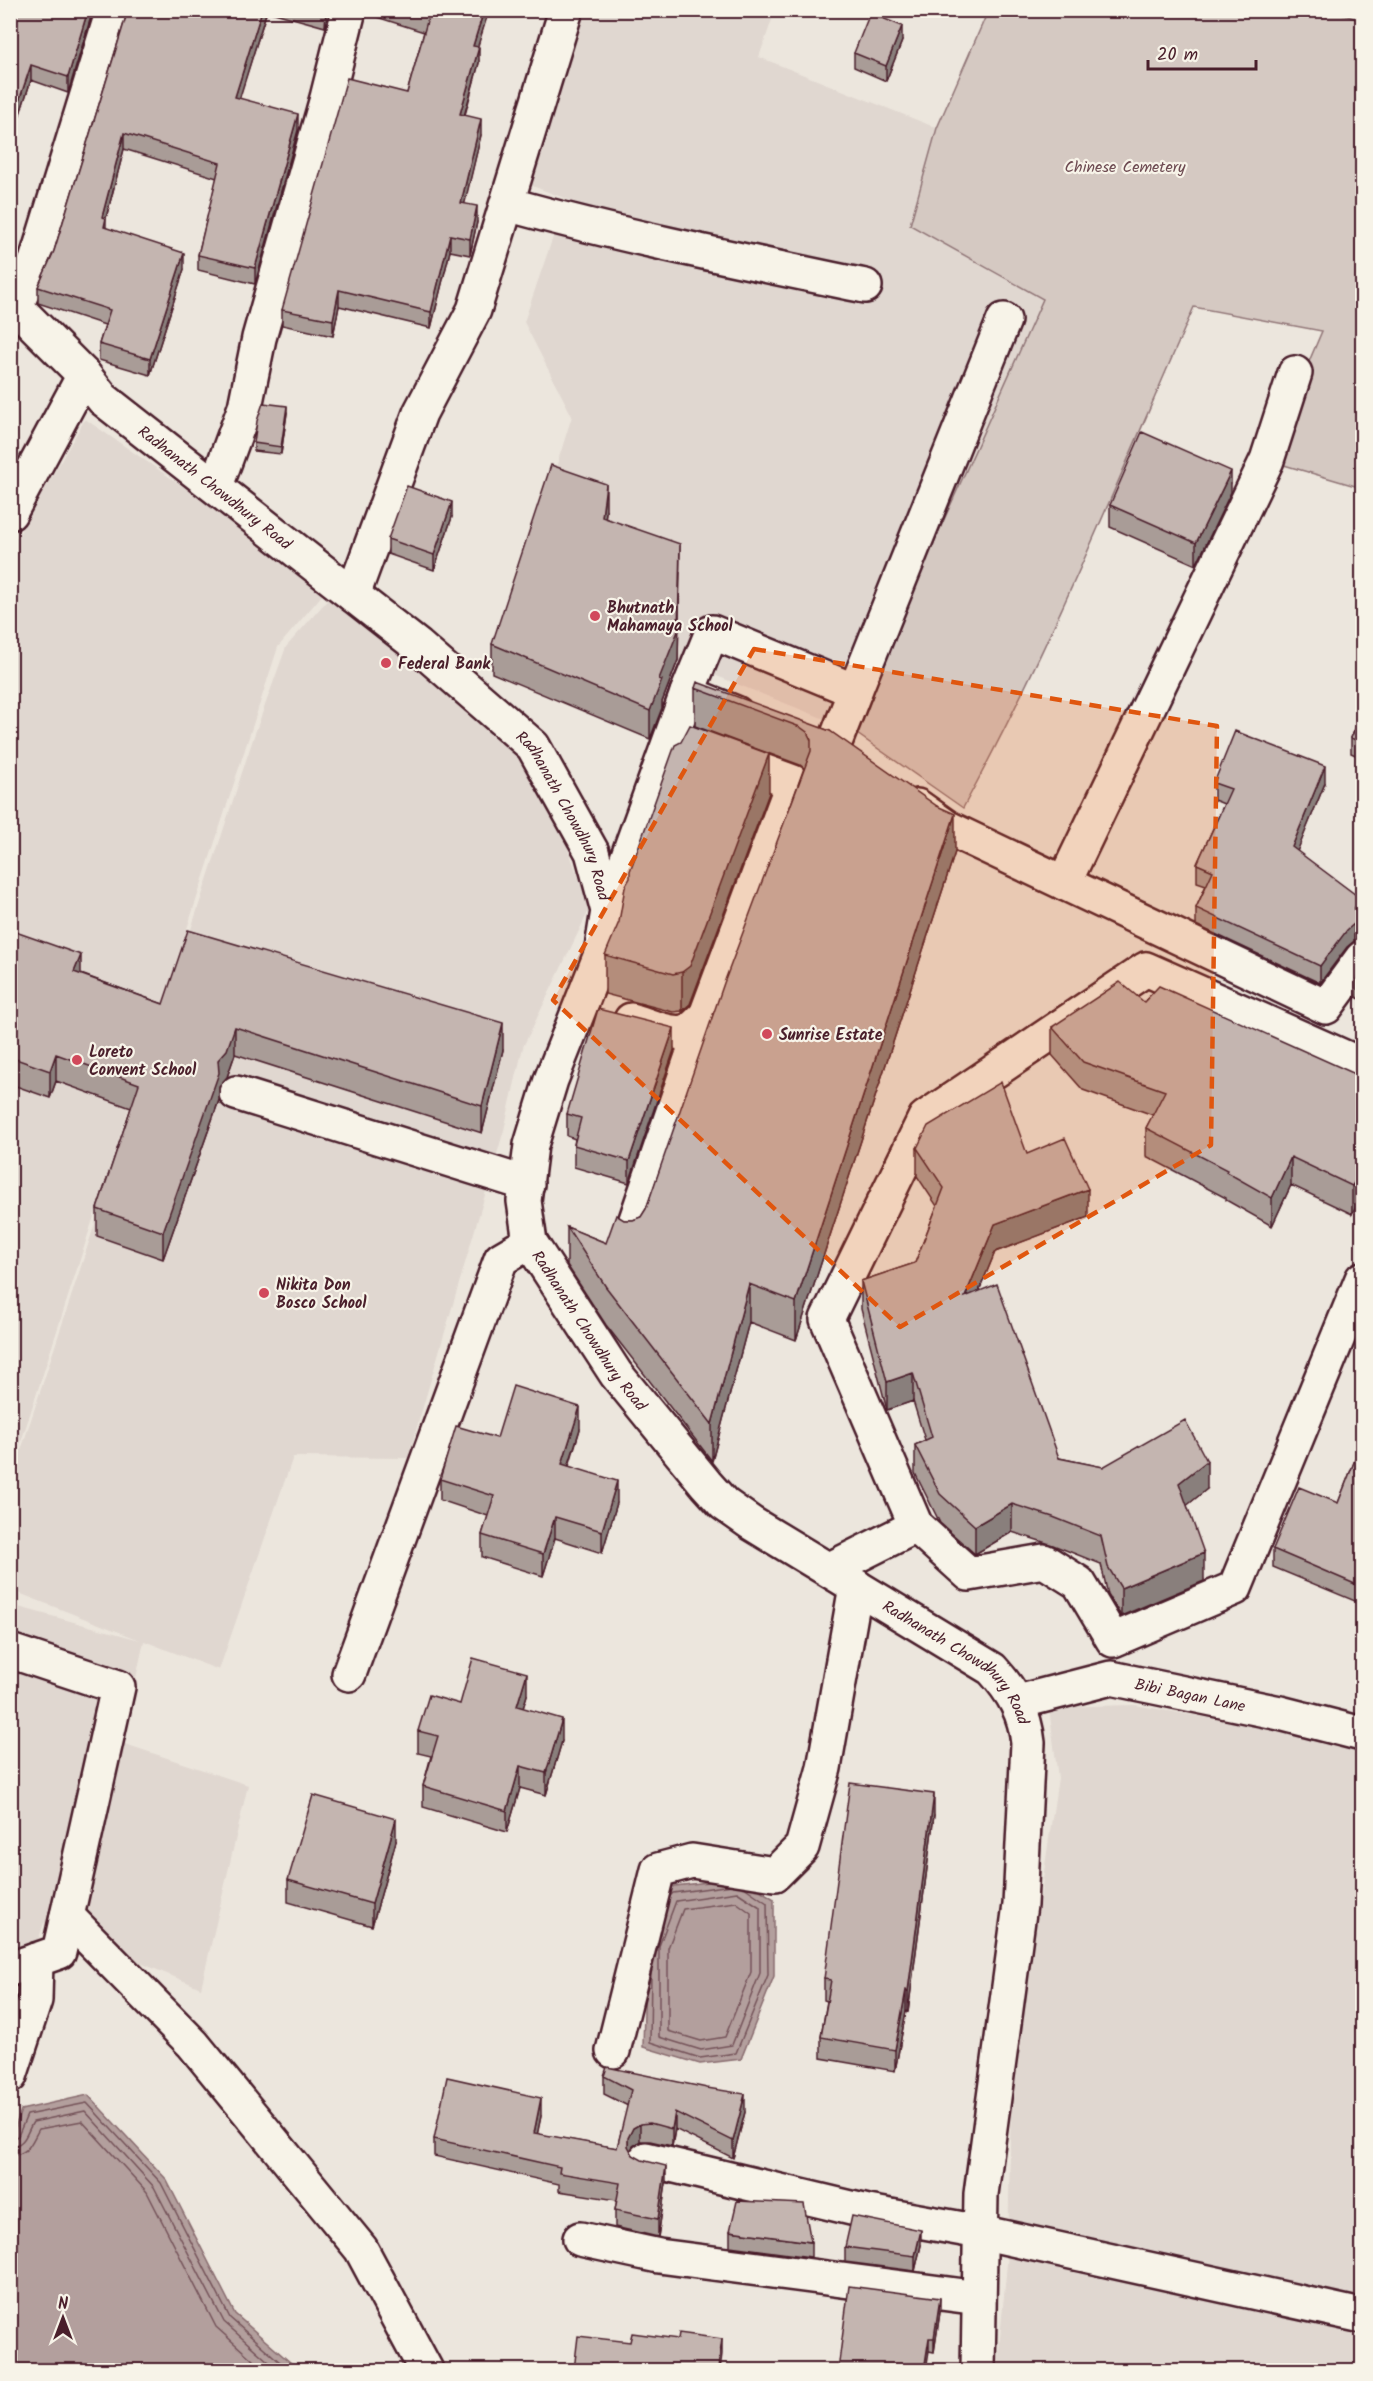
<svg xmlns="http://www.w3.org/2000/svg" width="1373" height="2381" font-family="Kalam,sans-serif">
	<rect width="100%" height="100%" fill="#ece6dd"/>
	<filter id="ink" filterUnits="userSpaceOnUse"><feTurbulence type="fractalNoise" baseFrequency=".0167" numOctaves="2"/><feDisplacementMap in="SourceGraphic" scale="12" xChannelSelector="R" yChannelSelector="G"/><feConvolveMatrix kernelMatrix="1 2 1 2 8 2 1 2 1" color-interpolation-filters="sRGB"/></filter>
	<g filter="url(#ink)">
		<path fill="#e0d7d0" d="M581,11H775L759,57L937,128L910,225L1043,298L850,729L679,661L646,738L492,673L572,416L524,322L554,234L580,204L527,184Z
			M85,419L329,587L278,647L11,1473V548Z
			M331,596L498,729L554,811L590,908L523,1047L504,1130L408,1458L293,1457L219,1670L144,1641L122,1743L248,1785L201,1988L44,1923L11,2020V1605L140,1640L11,1590V1481L254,736L286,647Z
			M1135,1705L1362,1745V2370H997L1008,2253L1011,2094L1058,1778L1049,1707Z"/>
		<path fill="#d5c9c2" stroke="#907476" stroke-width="1.5" d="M1331,10L1362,21V488L1267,460L1322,331L1194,307C1120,475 1051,647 963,808L850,729L1043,299L910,225L937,128L988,11Z"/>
		<path fill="#b39f9d" stroke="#896c6f" stroke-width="1.5" d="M741,1878L774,1899V1976L741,2059L700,2064L643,2047L646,1943L667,1887Z
			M88,2095L166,2179L235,2314L299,2370H11V2140L21,2110Z"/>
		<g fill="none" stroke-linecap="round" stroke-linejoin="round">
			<path stroke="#745259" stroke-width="1.5" d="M737,1892L760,1907V1973L732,2045L701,2050L659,2037V1946L676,1901Z
				M670,1896L673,1893L732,1885
				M736,1902L751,1913V1972L725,2037L701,2041L668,2031V1948L683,1909Z
				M651,1972L650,2042L700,2058L736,2053L768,1975L767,1903L744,1887
				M10,2139L18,2136L27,2115L87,2103L161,2183L230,2318L289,2370
				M10,2146C26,2145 26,2133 33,2122L85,2111L154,2187L224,2322L278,2370
				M10,2155C29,2155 31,2143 39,2129L82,2121L147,2192L216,2327L264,2370"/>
			<defs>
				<g id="minor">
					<path d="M507,204C625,237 745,261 865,286"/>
					<path id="s1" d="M10,301L84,375L103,399L418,646L533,746L592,852L608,911L601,954L551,1080L531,1145L524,1201L530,1242L616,1374L706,1484L724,1504L751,1523L992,1669C1013,1692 1025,1713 1028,1743L1020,1905L981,2194L978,2370"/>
					<path d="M16,306L36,261L113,10"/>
					<path d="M216,486L245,407L259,338L327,98L349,10"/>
					<path d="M10,513L84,375"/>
					<path d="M353,595L420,413L474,310L566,10"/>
					<path d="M855,691L1004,320"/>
					<path d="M687,693L712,632L855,691L832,750"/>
					<path d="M917,806L948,828L1326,1007L1362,958"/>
					<path d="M1064,883L1267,460L1295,373"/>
					<path d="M612,912L608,911L687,693L736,713"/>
					<path d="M631,1020C646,1024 667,1035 683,1032C692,1031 700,1021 706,1015L793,782L728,758"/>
					<path d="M1362,1065L1146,969L925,1118L827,1319L916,1526L969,1574L1044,1561L1079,1583L1113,1640L1235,1588L1362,1279"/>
					<path d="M236,1093L527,1184"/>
					<path d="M629,1240L706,1015"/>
					<path d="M830,1569L916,1526"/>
					<path d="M10,1651L118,1687L59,1952L10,1969"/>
					<path d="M349,1674L501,1259L530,1242"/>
					<path id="s2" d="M1018,1702L1111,1678L1280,1713L1362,1734"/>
					<path d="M67,1916L193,2044L361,2249L426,2370"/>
					<path d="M613,2051L658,1870L692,1861L775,1874L802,1847L824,1768L856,1586"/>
					<path d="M10,2076L35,2000L36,1960"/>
					<path d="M646,2159L868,2212L980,2232L1362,2316"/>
					<path d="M580,2239L659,2256L979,2298"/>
				</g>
			</defs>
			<use href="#minor" stroke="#4a1f2b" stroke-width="38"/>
			<use href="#minor" stroke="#f7f3e8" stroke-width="33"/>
		</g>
		<path fill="#a99c97" stroke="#4a1f2b" stroke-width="1.5" d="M10,10H93L68,93L31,80L14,132L10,131Z
			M128,10H331L325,27L267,11L239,98L298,130L255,284L198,270V255L217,178L124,149L106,218V228L184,269L150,375L99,360V344L105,325L38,303V287L54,251Z
			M367,10H489L477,47L479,63L465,115L481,135L464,204L477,222L470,255L450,251L431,328L339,306L333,336L282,325V310L407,93L424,32L367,14Z
			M902,41L886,81L854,67V53Z
			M287,413L281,454L254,451V443Z
			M1231,492L1196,565L1110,527V505Z
			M606,512L605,518L680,572L678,660L662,702V708L650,739L492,673V644Z
			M452,517L434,570L388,554V539Z
			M695,688L830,731L955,852L796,1340L749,1322L712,1461L606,1325L567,1265V1227L606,1243L624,1220H633L641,1217L646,1209L804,768L800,765L695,726Z
			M1362,714V758L1351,753V738Z
			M1214,783H1325L1297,851L1360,911L1362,912V940L1354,941L1347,947L1320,983L1196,925V908L1206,885L1197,882V864L1224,804L1214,800Z
			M769,793L690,1004L682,1011L673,1012L605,994V955Z
			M10,930L81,974L163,1004L503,1050L482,1133L235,1054L227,1077L219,1086V1100L163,1259L97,1236V1209L131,1108L56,1081L50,1098L10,1084Z
			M1362,972V1000L1356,997V980Z
			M1144,1002L1362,1077L1352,1214L1291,1185L1272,1226L1226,1200V1198L1146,1156V1128L1153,1115L1083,1090L1052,1055V1027Z
			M674,1050L629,1183L574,1167V1145L575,1139L567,1136V1114Z
			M917,1148L1027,1154L1088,1217L995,1252L979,1291L1059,1458L1207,1489L1187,1505L1204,1581L1121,1616L1108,1595L1101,1564L1053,1545L1012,1532L975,1554L940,1523L915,1473V1445L925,1440L913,1401L887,1410L861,1309V1281L915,1263L937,1206L917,1176Z
			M580,1429L569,1466L617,1503L602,1553L555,1538L543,1576L482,1557V1535L488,1516L440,1500V1479L497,1438Z
			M1362,1442V1604L1273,1567V1549L1338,1503Z
			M527,1695L523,1708L562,1741L546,1795L520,1788L507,1832L423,1807V1786L431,1756L418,1753V1731L460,1704Z
			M934,1815L908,2012L906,2011L895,2071L821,2058V2037L827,2001L824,2000V1979Z
			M396,1841L372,1926L288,1902V1880Z
			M604,2076L745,2112L733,2158L675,2129L672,2146L650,2141H640L633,2146L630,2150L633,2155L666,2183L658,2237L615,2227V2210L617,2200L559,2191V2184L434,2156V2139L541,2116L537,2134L617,2148L628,2106L604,2094Z
			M730,2231L811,2242V2257L730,2246Z
			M921,2245L915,2271L845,2262V2247Z
			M940,2312L934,2352L929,2351L838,2370Z"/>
		<path fill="#897f7b" stroke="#4a1f2b" stroke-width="1.5" d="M88,10H93L68,93V77Z
			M262,10H267L235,113V97Z
			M326,10H331L325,27Z
			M484,10H489L473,62V46Z
			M902,26V41L886,81V66Z
			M479,47V63L460,130V114Z
			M31,65V80L14,132V116Z
			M298,114V130L255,284V268Z
			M481,119V135L461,219V203Z
			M124,133V149L102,233V217Z
			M477,206V222L470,255V239Z
			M450,235V251L431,328V312Z
			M184,253V269L150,375V359Z
			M339,290V306L333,336V320Z
			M287,406V413L281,454V447Z
			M1231,471V492L1196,565V543Z
			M606,484V512L602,545V517Z
			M452,502V517L434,570V555Z
			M680,544L678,660L662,702V708L650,739V711L659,679Z
			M769,754V793L690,1004L682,1011V972Z
			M1325,766V783L1292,864V847Z
			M955,814V852L796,1340V1302Z
			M1360,898V915L1354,924V941L1347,947L1320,983V966Z
			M81,955V982L74,972Z
			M503,1023V1050L482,1133V1106Z
			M235,1027V1054L227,1077L219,1086V1100L163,1259V1232L218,1060Z
			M674,1028V1050L629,1183V1161Z
			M56,1054V1081L50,1098V1071Z
			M1362,1108V1136L1357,1120Z
			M1291,1157V1185L1272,1226V1198Z
			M1362,1170V1198L1352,1214V1186Z
			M1088,1189V1217L995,1252L965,1325V1297L995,1224Z
			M749,1284V1322L712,1461V1424Z
			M913,1373V1401L887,1410V1382Z
			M580,1407V1429L562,1486V1464Z
			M1207,1461V1489L1179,1512V1483Z
			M617,1481V1503L602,1553V1531Z
			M1012,1504V1532L975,1554V1526Z
			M555,1517V1538L543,1576V1554Z
			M1204,1553V1581L1121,1616V1588Z
			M527,1673V1695L517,1728V1706Z
			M562,1719V1741L546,1795V1773Z
			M520,1766V1788L507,1832V1811Z
			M934,1794V1815L908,2012V1991Z
			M396,1819V1841L372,1926V1904Z
			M906,1990V2011L895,2071V2050Z
			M745,2094V2112L733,2158V2141Z
			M541,2098V2116L534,2151V2133Z
			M675,2112V2129L672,2146V2129Z
			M640,2124V2141L633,2146L628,2155V2138L633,2128Z
			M666,2166V2183L658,2237V2219Z
			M921,2230V2245L915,2271V2256Z
			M940,2298V2312L934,2352V2338Z
			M929,2338V2351L926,2370H924Z
			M722,2339V2354L720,2370H718Z"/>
		<path fill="#c4b5b0" stroke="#4a1f2b" stroke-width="1.5" d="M10,10H88L68,77L31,65L14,116L10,115Z
			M128,10H262L235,97L298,114L255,268L198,255L220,163L124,133L102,217L106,218L104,227L184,253L150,359L99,344L110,310L38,287L54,251Z
			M405,10H484L473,46L479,47L460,114L481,119L461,203L477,206L470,239L450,235L431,312L339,290L333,320L282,310L347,78L407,93L428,18Z
			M870,13L902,26L886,66L854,53Z
			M263,403L287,406L281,447L254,443L257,421Z
			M1142,432L1231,471L1196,543L1110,505Z
			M551,465L606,484L602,517L680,544L678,631L659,679L662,680L650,711L492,644Z
			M407,486L452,502L434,555L388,539Z
			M697,682L830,731L937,806L955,814L796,1302L749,1284L712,1424L606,1287L567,1227L606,1243L616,1215L624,1220H633L641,1217L646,1209L724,983L811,751V740L807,732L800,727L695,688Z
			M1362,714V743L1351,738Z
			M690,725L769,754L690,966L682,972L673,974L605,955L619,922L625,887L630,878V871L675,745L681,742Z
			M1235,731L1325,766L1292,847L1360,898L1354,909L1362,912V922L1354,924L1347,930L1320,966L1196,908L1213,871L1197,864L1231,789L1214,783Z
			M10,930L81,955L74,972L163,1004L188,930L503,1023L482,1106L235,1027L227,1050L218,1060L219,1073L163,1232L97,1209L139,1084L56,1054L50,1071L10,1057Z
			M1362,972V983L1356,980Z
			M1120,982L1144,1002L1159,986L1362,1077V1108L1357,1120L1362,1126V1170L1352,1186L1291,1157L1272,1198L1226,1172L1227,1170L1146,1128L1165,1091L1083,1062L1052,1027Z
			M598,1009L674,1028L629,1161L574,1145L581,1118L567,1114Z
			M1001,1082L1027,1154L1065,1138L1088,1189L995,1224L965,1297L997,1284L1059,1458L1103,1467L1185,1420L1207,1461L1179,1483L1204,1553L1121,1588L1108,1567L1101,1536L1053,1517L1012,1504L975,1526L940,1494L915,1445L932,1437L913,1373L887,1382L861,1281L915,1263L944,1188L917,1148L928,1126Z
			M513,1386L580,1407L562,1464L617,1481L602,1531L555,1517L543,1554L482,1535L494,1496L440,1479L456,1426L497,1438Z
			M1362,1442V1587L1273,1549L1299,1487L1338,1503Z
			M473,1658L527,1673L517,1706L562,1719L546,1773L520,1766L507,1811L423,1786L438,1736L418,1731L429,1695L460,1704Z
			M850,1783L934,1794L908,1991L906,1990L895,2050L821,2037L831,1980L824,1979Z
			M313,1795L396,1819L372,1904L288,1880Z
			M607,2067L707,2088L745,2094L733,2141L675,2112L672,2129L650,2123L640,2124L633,2128L628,2138V2146L633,2155L642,2160L666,2166L658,2219L615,2210L620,2183L559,2173L560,2167L434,2139L447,2077L541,2098L534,2133L617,2148L631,2090L604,2076Z
			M737,2201L804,2204L811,2242L730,2231Z
			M852,2216L921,2230L915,2256L845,2247Z
			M849,2286L940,2298L934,2338H929L924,2370H838Z
			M632,2333L678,2339L679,2333L722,2339L718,2369L727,2370H574L578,2336L630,2342Z"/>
	</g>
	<path fill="#e0560e" fill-opacity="0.2" stroke="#e0560e" stroke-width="4.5" stroke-dasharray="12 8" stroke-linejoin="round" d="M754,649L1217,726L1211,1145L900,1327L553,1000Z"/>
	<g fill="#d1495b" stroke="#f7f3e8" stroke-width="2">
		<circle cx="595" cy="616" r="6"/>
		<circle cx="386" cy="663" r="6"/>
		<circle cx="767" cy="1034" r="6"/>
		<circle cx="77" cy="1060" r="6"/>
		<circle cx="264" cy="1293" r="6"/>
	</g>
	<g text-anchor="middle" stroke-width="4.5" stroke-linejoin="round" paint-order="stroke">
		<g font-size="16" fill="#6d4a51" stroke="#f7f3e8">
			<text x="1125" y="172">Chinese Cemetery</text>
		</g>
		<g font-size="16" fill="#4a1f2b" stroke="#f7f3e8">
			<text dy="6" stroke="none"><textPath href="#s1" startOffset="278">Radhanath Chowdhury Road</textPath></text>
			<text dy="6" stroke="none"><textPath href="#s1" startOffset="764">Radhanath Chowdhury Road</textPath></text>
			<text dy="6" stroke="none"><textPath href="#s1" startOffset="1322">Radhanath Chowdhury Road</textPath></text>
			<text dy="6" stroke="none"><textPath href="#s1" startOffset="1826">Radhanath Chowdhury Road</textPath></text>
			<text dy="6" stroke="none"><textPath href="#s2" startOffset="177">Bibi Bagan Lane</textPath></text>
		</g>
		<g font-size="16" font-weight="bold" fill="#4a1f2b" stroke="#f7f3e8" text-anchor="start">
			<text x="607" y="613">Bhutnath<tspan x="607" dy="18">Mahamaya School</tspan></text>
			<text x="398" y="669">Federal Bank</text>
			<text x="779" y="1040">Sunrise Estate</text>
			<text x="89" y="1057">Loreto<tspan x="89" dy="18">Convent School</tspan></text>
			<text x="276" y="1290">Nikita Don<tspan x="276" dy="18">Bosco School</tspan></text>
		</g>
	</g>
	<rect width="1373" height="2381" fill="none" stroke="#f7f3e8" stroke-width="36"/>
	<rect x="18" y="18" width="1337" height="2345" fill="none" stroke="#4a1f2b" stroke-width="2" filter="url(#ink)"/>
	<g transform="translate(63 2318)" stroke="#f7f3e8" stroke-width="4.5" paint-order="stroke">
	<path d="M0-4.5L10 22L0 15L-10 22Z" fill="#4a1f2b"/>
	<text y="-9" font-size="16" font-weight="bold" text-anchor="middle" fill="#4a1f2b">N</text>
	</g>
	<path d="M1148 60v9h108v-9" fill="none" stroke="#4a1f2b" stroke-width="3"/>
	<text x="1157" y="60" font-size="18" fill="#4a1f2b" stroke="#f7f3e8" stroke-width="4.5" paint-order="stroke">20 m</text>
</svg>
